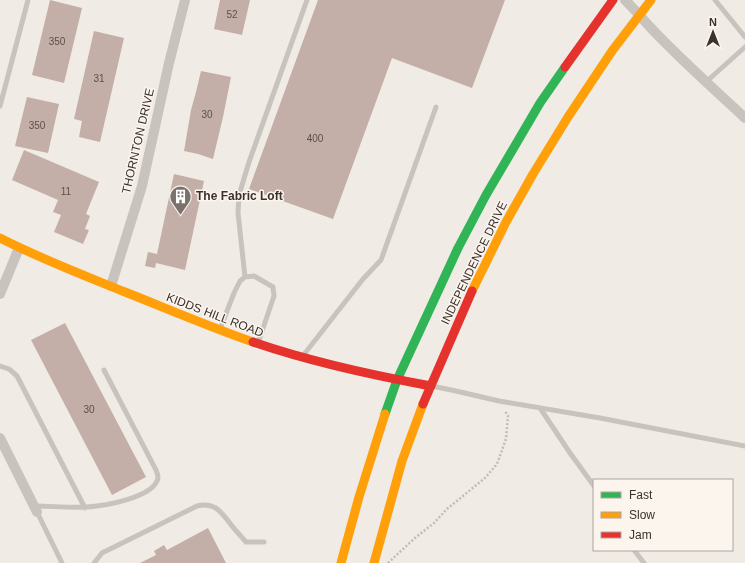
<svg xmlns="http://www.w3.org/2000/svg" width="745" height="563" font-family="Arial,sans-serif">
	<rect width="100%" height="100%" fill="#f0ebe5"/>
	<path fill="#c3afa7" d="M50,0L82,8L64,83L32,75Z
		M220,0H250L242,35L214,29Z
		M318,0H505L472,88L392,58L333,219L249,189Z
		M94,31L124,38L100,142L79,137L82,121L74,119Z
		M201,71L231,77L223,117L213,159L198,154L184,151L191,110L196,92Z
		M27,97L59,104L48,153L15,146Z
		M24,150L99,182L86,214L90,216L85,229L89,230L83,244L54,232L61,215L53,212L58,200L12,180Z
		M174,174L204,181L185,270L156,263L155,268L145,266L148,252L157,254Z
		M65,323L146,477L112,495L31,340Z
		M208,528L226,563H140L156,555L154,551L164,545L167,550Z"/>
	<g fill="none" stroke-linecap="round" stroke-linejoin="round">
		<path stroke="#c2bbb6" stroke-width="2.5" stroke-dasharray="2 2" stroke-linecap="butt" d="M388,563L415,538L434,523L447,509L485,478L497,464L506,439L508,416L505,411"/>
		<path stroke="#c9c3be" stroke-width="5" d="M715,0L745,37
			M706,82L745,47
			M0,106L28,0
			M245,277L238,213L239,195L249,162L307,0
			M220,329L234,293L240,281L245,277L254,276L273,287L274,296L258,343
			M302,357L363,279L381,260L436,107
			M0,366L9,369L17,376L85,508
			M432,386L456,391L499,401L600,418L745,446
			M540,408L570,453L594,486
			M34,506C51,506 69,508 87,507C103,506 154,498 158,478C158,475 157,472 156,470L104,370
			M37,512L62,563
			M634,550L644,563
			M94,563L102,553L197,506C213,502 220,510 229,522C234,529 240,535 246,542H264"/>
		<path stroke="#c9c3be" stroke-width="10" d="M625,0C634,9 642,18 650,27C680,59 713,88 745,118
			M111,286L142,186L169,63L185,0
			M0,294L19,248
			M0,438L37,512"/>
		<path stroke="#30b455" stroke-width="9" d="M385,414L397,380L458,248L486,195L540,103L565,67"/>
		<path stroke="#ff9f0a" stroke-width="9" d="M0,238C41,259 83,275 125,292C168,309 210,327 253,342
			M472,291L506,222L533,174L568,117L612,51L651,0
			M341,563L359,497L385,414
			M374,563L402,461L423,404"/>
		<path stroke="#e5322d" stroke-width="9" d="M565,67L613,0
			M253,342C311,362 371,375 431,386
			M423,404L472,291"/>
	</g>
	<defs>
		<symbol id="building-pin" viewBox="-11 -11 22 30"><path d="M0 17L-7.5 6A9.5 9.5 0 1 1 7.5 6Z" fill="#7a716c" stroke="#fbf5ee"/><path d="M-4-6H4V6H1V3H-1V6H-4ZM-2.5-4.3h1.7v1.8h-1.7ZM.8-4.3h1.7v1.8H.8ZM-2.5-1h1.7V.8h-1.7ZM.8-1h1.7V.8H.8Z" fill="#fff"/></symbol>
	</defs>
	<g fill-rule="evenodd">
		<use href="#building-pin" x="168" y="184" width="25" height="34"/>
	</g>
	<g text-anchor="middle" stroke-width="3" stroke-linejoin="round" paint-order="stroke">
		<g font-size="10" fill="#5d504a">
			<text x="232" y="18">52</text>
			<text x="57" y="45">350</text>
			<text x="99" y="82">31</text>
			<text x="207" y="118">30</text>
			<text x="37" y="129">350</text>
			<text x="315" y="142">400</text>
			<text x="66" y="195">11</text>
			<text x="89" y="413">30</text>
		</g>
		<g font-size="12" fill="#3b302b" stroke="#fbf5ee">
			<text transform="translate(138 141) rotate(-77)" y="4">THORNTON DRIVE</text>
			<text transform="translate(474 263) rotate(-64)" y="4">INDEPENDENCE DRIVE</text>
			<text transform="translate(215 315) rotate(21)" y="4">KIDDS HILL ROAD</text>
		</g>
		<g font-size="12" font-weight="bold" fill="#3b302b" stroke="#fbf5ee" text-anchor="start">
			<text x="196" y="200">The Fabric Loft</text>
		</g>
	</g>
	<rect x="593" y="479" width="140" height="72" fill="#fbf5ee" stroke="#aea6a0"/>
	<rect x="601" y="492" width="20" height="6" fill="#30b455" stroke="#aea6a0"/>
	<text x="629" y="499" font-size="12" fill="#3b302b">Fast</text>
	<rect x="601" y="512" width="20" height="6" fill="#ff9f0a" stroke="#aea6a0"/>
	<text x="629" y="519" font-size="12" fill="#3b302b">Slow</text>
	<rect x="601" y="532" width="20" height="6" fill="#e5322d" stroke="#aea6a0"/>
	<text x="629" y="539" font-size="12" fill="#3b302b">Jam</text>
	<g transform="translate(713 32)" stroke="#fbf5ee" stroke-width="3" paint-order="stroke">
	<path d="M0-3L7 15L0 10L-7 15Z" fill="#3b302b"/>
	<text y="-6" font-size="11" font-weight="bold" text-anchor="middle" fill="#3b302b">N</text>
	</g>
</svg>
